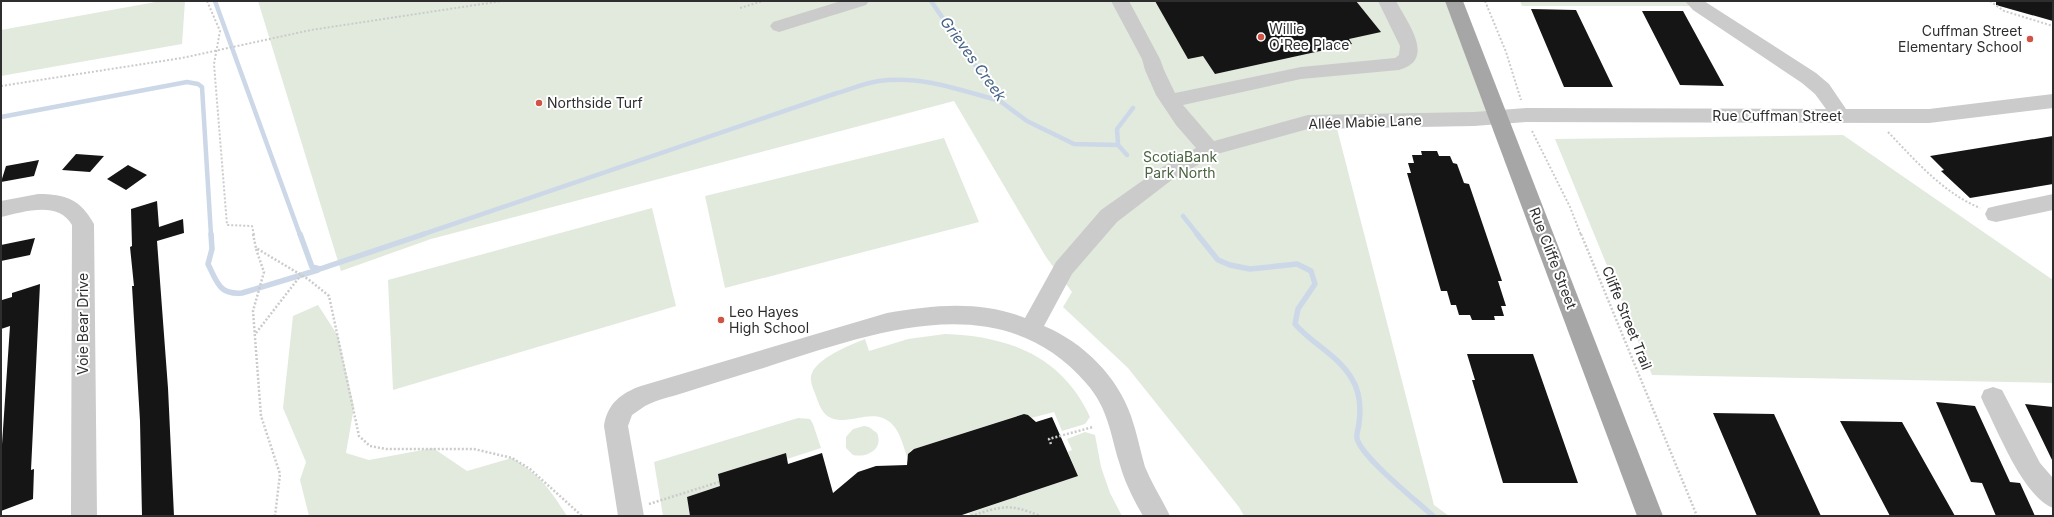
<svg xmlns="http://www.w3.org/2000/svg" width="2054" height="517" font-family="Inter,sans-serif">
	<rect width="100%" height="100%" fill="#fff"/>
	<path fill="#e2eadd" d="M161,1H185L182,44L1,76V30Z
		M258,1H1454L1499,117L1335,121L1434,505L1449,516H1244L1239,507L1128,368L1063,307L1072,292L1046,257L954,101L431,239L341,271Z
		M1520,1H1691L1699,6H1522Z
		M1843,135L2053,280V383L1652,375L1555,139Z
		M944,138L979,222L725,288L705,196Z
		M652,208L676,306L393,390L388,280Z
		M318,305L338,336L354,407L346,453L369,460L433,448L467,471L512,458C541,476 549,488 567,516H309L300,480L306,462L283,408L293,316Z
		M945,334C1008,336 1062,356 1090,417L1085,424L1062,431L1054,412L1031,418L1024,414L1020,415L914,449L910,451L908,459C903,447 901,432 891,423C872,407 851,426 831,418C823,415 819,405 816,396C814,390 810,383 811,376C815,358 851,345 865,339L869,351L908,339Z
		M798,418L810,419L813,424L821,448L787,459L786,453L718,474L720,486L687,497L690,516H663L654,462Z
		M864,426L869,427L877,433C884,449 867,458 853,455L846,448V437L853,429Z
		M1085,432L1095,435L1101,467L1110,493L1122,516H970L969,513L1078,476L1068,452L1072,450L1067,439Z"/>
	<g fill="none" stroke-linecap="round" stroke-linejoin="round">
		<path stroke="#ccd8e7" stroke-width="4.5" d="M215,1L300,235
			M931,1L1000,101L1027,121L1074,144L1118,145L1127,155
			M1,117L187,82L198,84L202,87L211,235
			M1118,145L1117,129L1133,108
			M1183,216L1198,235
			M421,235L837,93C851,89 865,83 879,81C920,75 961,90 1000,101"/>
		<path stroke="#ccd8e7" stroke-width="5.5" d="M211,234L212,249L208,264C217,282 219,295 242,293L318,270
			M300,234L312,267L320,269L424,234
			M1197,234L1218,260L1230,265L1250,269L1297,264L1311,271L1315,284L1298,309L1295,324C1312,344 1338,355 1352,379C1360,392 1361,408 1359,423C1359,427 1356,434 1357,438C1360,456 1418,502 1433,516"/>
	</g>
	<path fill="#151515" d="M1155,1H1356L1381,32L1349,39L1352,44L1215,74L1203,56L1188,59Z
		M1996,1H2053V21L1996,5Z
		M1531,9L1576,10L1613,87H1564Z
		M1642,11H1683L1724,86L1680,85Z
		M2053,136V184L1970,198L1941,171L1944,170L1930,156Z
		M1421,151H1437L1439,156H1450L1453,163L1457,164L1464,183L1469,184L1502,281H1498L1506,306H1501L1504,316H1494L1495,320H1472L1470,315H1459L1456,305H1451L1447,291H1441L1407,173H1411L1408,163H1414L1412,155H1422Z
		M76,154L104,156L90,172L62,170Z
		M39,160L34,176L1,182L6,166Z
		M128,165L147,175L126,190L107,179Z
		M157,201L159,227L183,219L184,233L157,241L168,388L174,516H142L140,421L132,286H134L130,247L132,246L131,209Z
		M35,238L30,255L1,261V245Z
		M40,284L31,470L34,469L33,499L1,511V459L10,326L1,329L2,300L12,297V293Z
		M1467,354H1533L1578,483H1503L1472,380H1475Z
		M1936,402L1975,406L2010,482L2020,483L2035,516H1996L1982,483L1971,482Z
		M2025,404L2053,407V462Z
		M1713,413L1774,414L1821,516H1757Z
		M1024,414L1028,415L1036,422L1052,417L1078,476L959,516H690L687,497L720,486L718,474L786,453L788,464L822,453L833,493L858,472L876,466L907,465L908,454L914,449Z
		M1840,421L1902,422L1955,516H1890Z"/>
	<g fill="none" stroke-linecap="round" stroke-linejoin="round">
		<path stroke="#cbcbcb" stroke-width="2" stroke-dasharray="2 2" stroke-linecap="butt" d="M207,1L220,31L214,64L227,225L252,226L254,235
			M1485,1L1506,52L1521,100
			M1990,1L2004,11L2053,26
			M740,8L763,1
			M1,86L182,58L311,30L502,1
			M1532,131L1570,207L1581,235
			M1888,132C1916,161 1942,192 1980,208"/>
		<path stroke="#cbcbcb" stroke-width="2.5" stroke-dasharray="2 2" stroke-linecap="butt" d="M253,234L256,248L308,279L329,296L359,436L370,446L386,449H474L512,458L530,469L582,516
			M1581,234L1697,516
			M256,249L264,272L253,311L261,416L280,474L275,516
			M256,333L301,275
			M1051,444L1049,439L1093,427
			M649,504L719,482
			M971,516C1002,506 1009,503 1040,516"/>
		<path fill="#cbcbcb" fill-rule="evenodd" d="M841,1H869L866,5L779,32L773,30L770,26L773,22Z
			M1111,1H1129L1160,59L1164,70L1175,93L1301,67L1395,58L1399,55L1400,46L1378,1H1396C1407,22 1437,60 1399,70L1301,79L1183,105L1214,141L1308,115L1474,112L1526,108L1826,109L1815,94L1802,83L1693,10L1685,1H1704L1816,73L1829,84L1846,109H1929L2053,94V108L1929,123L1526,122L1474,126L1308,129L1217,154L1173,179L1117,222L1072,274L1044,326C1084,343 1117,376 1131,416C1137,433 1140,450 1145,467C1152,484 1162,499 1170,516H1143C1134,500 1125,483 1120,465C1110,434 1109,409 1086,383C998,281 866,336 760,369C734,377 708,385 683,393C670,397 656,400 645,406L632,415L628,426L644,516H618L604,426C607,404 621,393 641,386L887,313C933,305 981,300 1025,318L1056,262L1101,210L1159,169L1196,148L1176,125L1156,95L1145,70L1142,59Z
			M38,194C66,194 80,199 94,224L97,516H71L72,225C58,200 23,212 1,217V201Z
			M2053,194V210L1996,222L1988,220L1985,214L1988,208L1996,206Z
			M1993,387L2002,390L2040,463L2053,478V508C2023,496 1999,433 1984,404L1981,397L1984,390Z"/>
		<path fill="#a6a6a6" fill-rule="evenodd" d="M1445,1H1463L1663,516H1637Z"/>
	</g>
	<g fill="#d05345" stroke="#fff" stroke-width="1.5">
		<circle cx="1261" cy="37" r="4"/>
		<circle cx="2030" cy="39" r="4"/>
		<circle cx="539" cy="103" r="4"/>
		<circle cx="721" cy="320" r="4"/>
	</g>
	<g text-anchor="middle" stroke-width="4" stroke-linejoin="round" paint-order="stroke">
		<g font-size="14" fill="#2e2e2e" stroke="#fff" text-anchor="start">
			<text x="1269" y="34">Willie<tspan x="1269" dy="16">O'Ree Place</tspan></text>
			<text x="2022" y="36" text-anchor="end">Cuffman Street<tspan x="2022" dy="16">Elementary School</tspan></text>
			<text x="547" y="108">Northside Turf</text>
			<text x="729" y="317">Leo Hayes<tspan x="729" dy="16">High School</tspan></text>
		</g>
		<g font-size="14" fill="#2e2e2e" stroke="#fff">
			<text x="1777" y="121">Rue Cuffman Street</text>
			<text transform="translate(1365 122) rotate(-2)" y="5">Allée Mabie Lane</text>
			<text transform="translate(1553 258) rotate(69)" y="5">Rue Cliffe Street</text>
			<text transform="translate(1627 318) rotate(68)" y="5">Cliffe Street Trail</text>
			<text transform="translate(83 324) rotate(-90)" y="5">Voie Bear Drive</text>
		</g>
		<g font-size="14" fill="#4b6441" stroke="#fff">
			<text x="1180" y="162">ScotiaBank<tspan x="1180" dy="16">Park North</tspan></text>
		</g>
		<g font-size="15" font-style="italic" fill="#466286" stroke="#fff">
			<text transform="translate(973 59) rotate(54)" y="5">Grieves Creek</text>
		</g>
	</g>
	<rect width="2054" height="517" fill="none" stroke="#2e2e2e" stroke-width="4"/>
</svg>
